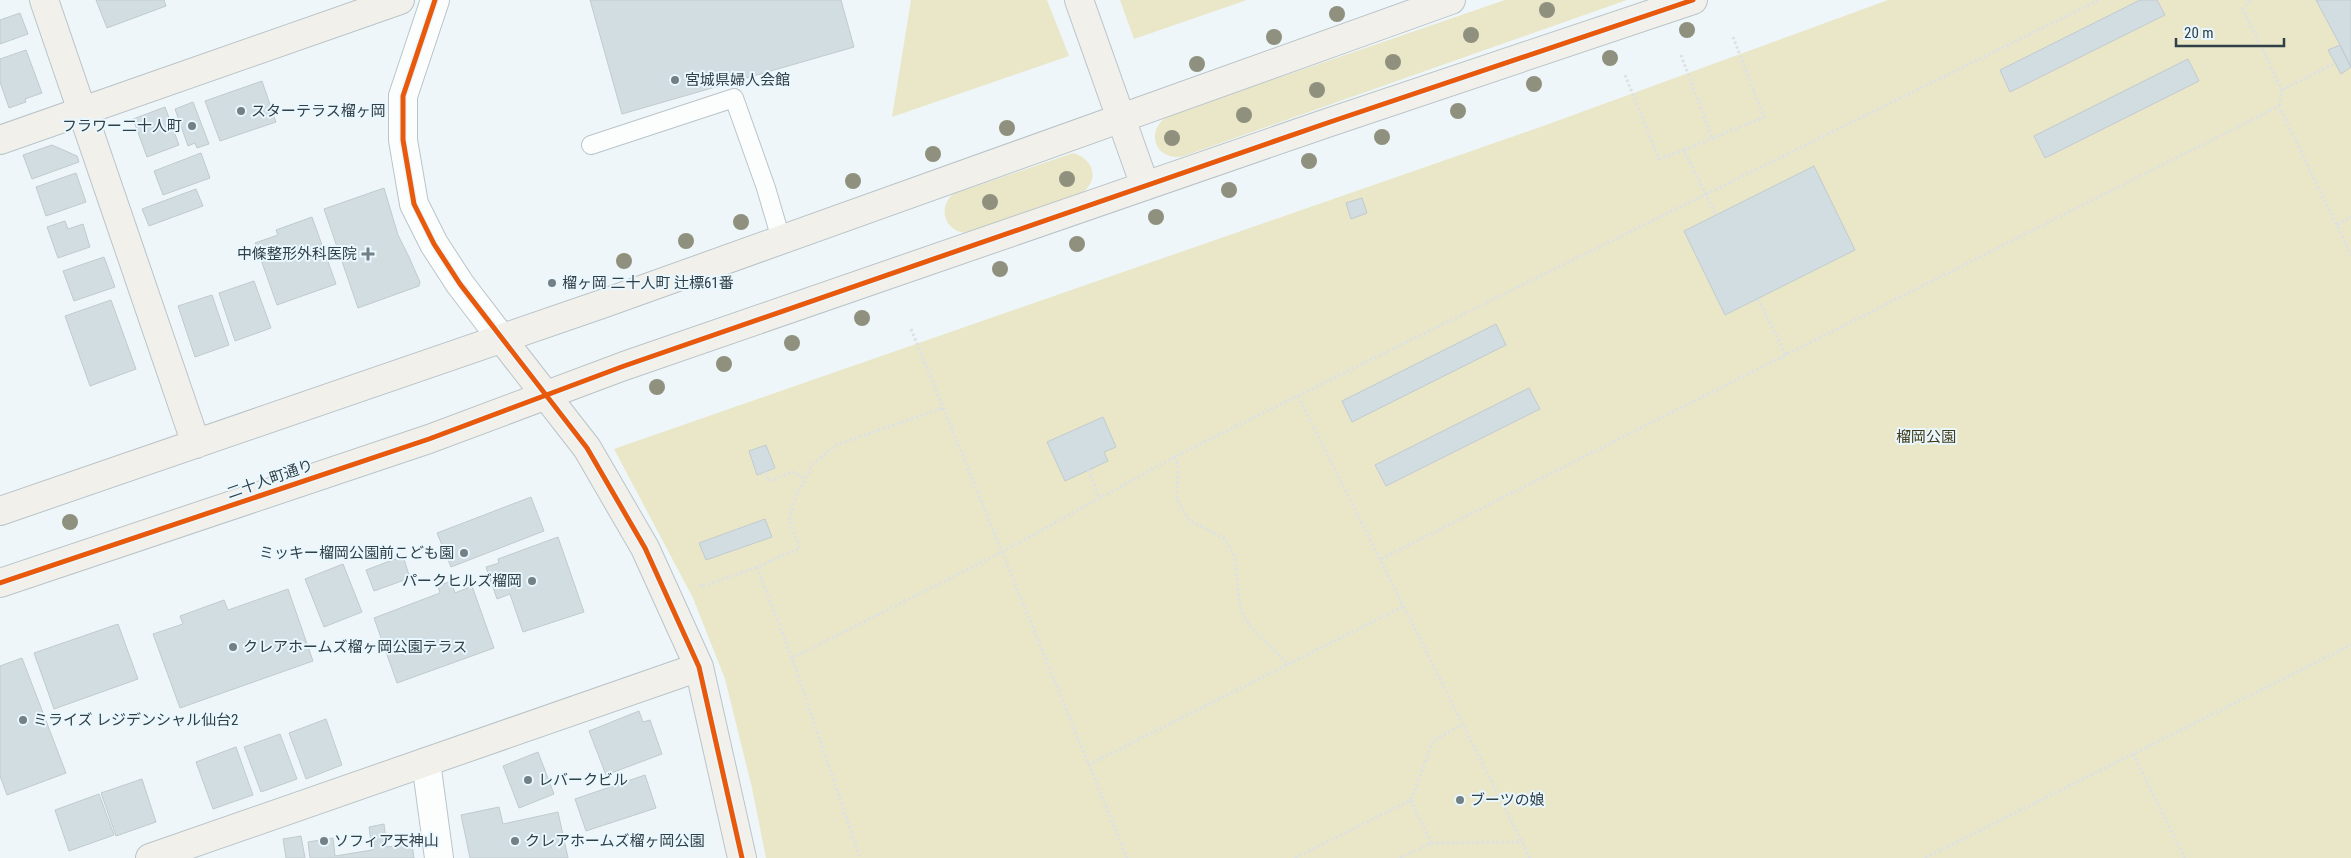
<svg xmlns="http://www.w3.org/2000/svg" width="2351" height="858" font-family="'Roboto Condensed','Noto Sans JP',sans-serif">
	<rect width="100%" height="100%" fill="#eef6f9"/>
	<path fill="#e9e7c8" d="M911,0H1047L1069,56L892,117Z
		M1120,0H1247L1134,39Z
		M1505,0H1627L1184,156C1155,163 1143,129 1170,115Z
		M1888,0H2351V858H766L752,788L725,679L693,598L614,449L1546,125Z
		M1073,153C1095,159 1100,182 1080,194L967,233C945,232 937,208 953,194Z"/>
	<path fill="#d2dde1" stroke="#c0cbcf" d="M96,0H164L166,6L107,28Z
		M590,0H841L854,47L622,114Z
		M2140,0H2157L2165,15L2010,92L2000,70Z
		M2316,0H2351V67L2340,45Z
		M20,13L28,34L0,44V20Z
		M2340,45L2351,67L2341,74L2328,50Z
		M26,50L42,93L25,99L26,102L9,108L0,82V59Z
		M2188,59L2199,81L2045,158L2034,136Z
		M262,81L276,122L220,141L205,101Z
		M193,102L209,144L197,148L195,143L188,146L175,109Z
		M165,107L179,145L147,157L133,119Z
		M52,145L77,156L79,162L32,179L23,155Z
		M201,153L210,178L163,195L154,171Z
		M1814,166L1855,250L1725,315L1684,231Z
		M76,173L86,202L46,216L36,187Z
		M384,188L398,235L409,257L420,282L419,286L358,308L324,209Z
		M196,189L203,206L149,226L142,209Z
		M1362,198L1367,213L1351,219L1346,203Z
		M312,217L336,284L277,305L255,243L278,235L276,230Z
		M65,221L68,229L83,224L90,247L58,258L47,227Z
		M104,257L115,287L74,301L63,271Z
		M254,281L271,328L235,341L219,293Z
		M212,295L229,345L195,357L178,306Z
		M111,300L136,369L90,386L65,316Z
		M1496,324L1506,345L1352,422L1342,401Z
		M1529,388L1540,409L1386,486L1375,465Z
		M1103,417L1116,447L1104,452L1108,461L1065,481L1047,442Z
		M766,445L775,468L757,475L749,451Z
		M531,497L544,531L451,567L437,533Z
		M765,519L772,537L706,560L699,543Z
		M558,537L584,612L523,632L510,594L497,599L486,567L499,563L498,559Z
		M403,556L410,578L374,591L366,570Z
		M343,564L362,612L324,627L305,579Z
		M451,581L455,593L472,586L494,648L397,683L374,618L440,593L438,586Z
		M288,589L313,661L180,708L153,634L183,624L180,616L224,600L228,610Z
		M118,624L138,679L54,709L34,653Z
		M22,658L66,773L7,795L0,776V666Z
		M639,711L643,722L650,720L662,754L606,775L589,731Z
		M326,719L342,765L306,779L289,733Z
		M280,734L297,779L261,792L244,747Z
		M236,747L253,795L213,809L196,762Z
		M538,752L554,794L519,808L503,766Z
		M645,775L656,808L586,831L575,799Z
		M142,779L156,822L116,836L101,793Z
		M99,794L114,835L69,851L55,810Z
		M499,807L503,824L558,812L568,858H470L461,815Z
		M384,824L387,847L412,844L414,858H310L308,842L333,838L335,856L372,850L369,827Z
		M301,836L305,858H286L283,839Z"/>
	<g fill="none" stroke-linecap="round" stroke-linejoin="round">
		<defs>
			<path id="lane" d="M591,145L734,98L766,188L781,239"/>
			<path id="street" d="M435,0L403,96V140L414,204L434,244L460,284L502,339
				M426,762L439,858"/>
			<path id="secondary" d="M44,0L196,444
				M1079,0L1145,186
				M0,140L400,0
				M502,339L587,448L645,548L699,667L742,858
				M0,511L602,304L1451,0
				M0,583L429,439L624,366L1330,122L1693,0
				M150,858L699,667"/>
		</defs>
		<use href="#lane" stroke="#bac4c9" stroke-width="20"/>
		<use href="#street" stroke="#bac4c9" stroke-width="30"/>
		<use href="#secondary" stroke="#bac4c9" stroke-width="30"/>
		<path stroke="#dee1e2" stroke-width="3" stroke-dasharray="2.5 2.5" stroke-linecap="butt" d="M2250,0L2243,9L2282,90L2279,106
			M1681,55L1712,138
			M1625,75L1659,159L1684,150L1716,215
			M2282,90L2335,63
			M1684,150L1764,117L1733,37
			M2337,225L2351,217
			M1758,299L1786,355
			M911,329L1127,858
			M1298,396L1530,858
			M1174,457L1178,464L1177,499L1189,520L1225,539L1235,557L1240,608L1250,626L1288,664
			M1088,470L1100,499
			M765,472L769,481L793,472L805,479
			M1381,559L2279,106L2351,255
			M757,567L792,658L860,858
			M700,584L701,587L757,567L800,548L789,520L797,494L813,464L836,445L943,408
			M792,658L1002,552L1174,457L2099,0
			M2133,754L2185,858
			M1088,765L1404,606
			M1411,800L1431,843
			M1295,858L1411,800L1433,741L1463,724
			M1400,858L1431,843L1522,842
			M1925,858L2351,645"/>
		<use href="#lane" stroke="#fcfefe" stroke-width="18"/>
		<use href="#street" stroke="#fcfefe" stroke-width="28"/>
		<use href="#secondary" stroke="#f1f0eb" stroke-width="28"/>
		<defs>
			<path id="cycleway" d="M435,0L403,96V140L414,204L434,244L460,284L587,448L645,548L699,667L742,858
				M0,583L429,439L624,366L1330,122L1693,0"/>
		</defs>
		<use href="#cycleway" stroke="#e9f7fe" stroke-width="8"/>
		<use href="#cycleway" stroke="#e8590c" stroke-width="5"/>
	</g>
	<g fill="#8f907e">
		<circle cx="1547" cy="10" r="8"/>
		<circle cx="1337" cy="14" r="8"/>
		<circle cx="1687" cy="30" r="8"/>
		<circle cx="1471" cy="35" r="8"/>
		<circle cx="1274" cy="37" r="8"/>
		<circle cx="1610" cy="58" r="8"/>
		<circle cx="1393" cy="62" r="8"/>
		<circle cx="1197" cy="64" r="8"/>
		<circle cx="1534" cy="84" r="8"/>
		<circle cx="1317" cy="90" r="8"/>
		<circle cx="1458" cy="111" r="8"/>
		<circle cx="1244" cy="115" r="8"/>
		<circle cx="1007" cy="128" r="8"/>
		<circle cx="1382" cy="137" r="8"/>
		<circle cx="1172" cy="138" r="8"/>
		<circle cx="933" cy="154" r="8"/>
		<circle cx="1309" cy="161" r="8"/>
		<circle cx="1067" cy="179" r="8"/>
		<circle cx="853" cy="181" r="8"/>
		<circle cx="1229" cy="190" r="8"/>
		<circle cx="990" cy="202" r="8"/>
		<circle cx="1156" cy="217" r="8"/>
		<circle cx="741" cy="222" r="8"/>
		<circle cx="686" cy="241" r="8"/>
		<circle cx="1077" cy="244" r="8"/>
		<circle cx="624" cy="261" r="8"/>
		<circle cx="1000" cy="269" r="8"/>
		<circle cx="862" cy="318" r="8"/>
		<circle cx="792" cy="343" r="8"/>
		<circle cx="724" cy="364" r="8"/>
		<circle cx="657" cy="387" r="8"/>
		<circle cx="70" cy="522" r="8"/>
	</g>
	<g fill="#738085" stroke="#e9f7fe" stroke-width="2">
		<circle cx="675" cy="80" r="5"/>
		<circle cx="241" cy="111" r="5"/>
		<circle cx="192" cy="126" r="5"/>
		<path d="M365.5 246.5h5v5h5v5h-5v5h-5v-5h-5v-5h5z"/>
		<circle cx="552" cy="283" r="5"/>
		<circle cx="464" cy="553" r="5"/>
		<circle cx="532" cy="581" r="5"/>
		<circle cx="233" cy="647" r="5"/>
		<circle cx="23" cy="720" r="5"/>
		<circle cx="528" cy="780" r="5"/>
		<circle cx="1460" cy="800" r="5"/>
		<circle cx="324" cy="841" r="5"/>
		<circle cx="515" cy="841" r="5"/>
	</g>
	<g text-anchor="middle" stroke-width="4" stroke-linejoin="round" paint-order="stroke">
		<g font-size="15" fill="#314047" stroke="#e9f7fe" text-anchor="start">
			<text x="685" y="85">宮城県婦人会館</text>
			<text x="251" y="116">スターテラス榴ヶ岡</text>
			<text x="182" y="131" text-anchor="end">フラワー二十人町</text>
			<text x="357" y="259" text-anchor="end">中條整形外科医院</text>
			<text x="562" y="288">榴ヶ岡 二十人町 辻標61番</text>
			<text x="454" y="558" text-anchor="end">ミッキー榴岡公園前こども園</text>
			<text x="522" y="586" text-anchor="end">パークヒルズ榴岡</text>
			<text x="243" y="652">クレアホームズ榴ヶ岡公園テラス</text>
			<text x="33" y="725">ミライズ レジデンシャル仙台2</text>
			<text x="538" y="785">レバークビル</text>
			<text x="1470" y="805">ブーツの娘</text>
			<text x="334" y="846">ソフィア天神山</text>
			<text x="525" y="846">クレアホームズ榴ヶ岡公園</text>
		</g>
		<g font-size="15" fill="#423c19" stroke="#e9f7fe">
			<text x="1926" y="442">榴岡公園</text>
		</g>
		<g font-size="15" fill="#314047" stroke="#e9f7fe">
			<text transform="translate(270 479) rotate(-19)" y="5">二十人町通り</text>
		</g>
	</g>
	<path d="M2176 38v8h108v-8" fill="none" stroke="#314047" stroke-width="2.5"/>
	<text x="2184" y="38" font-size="15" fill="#314047" stroke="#e9f7fe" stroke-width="4" paint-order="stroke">20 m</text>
</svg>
